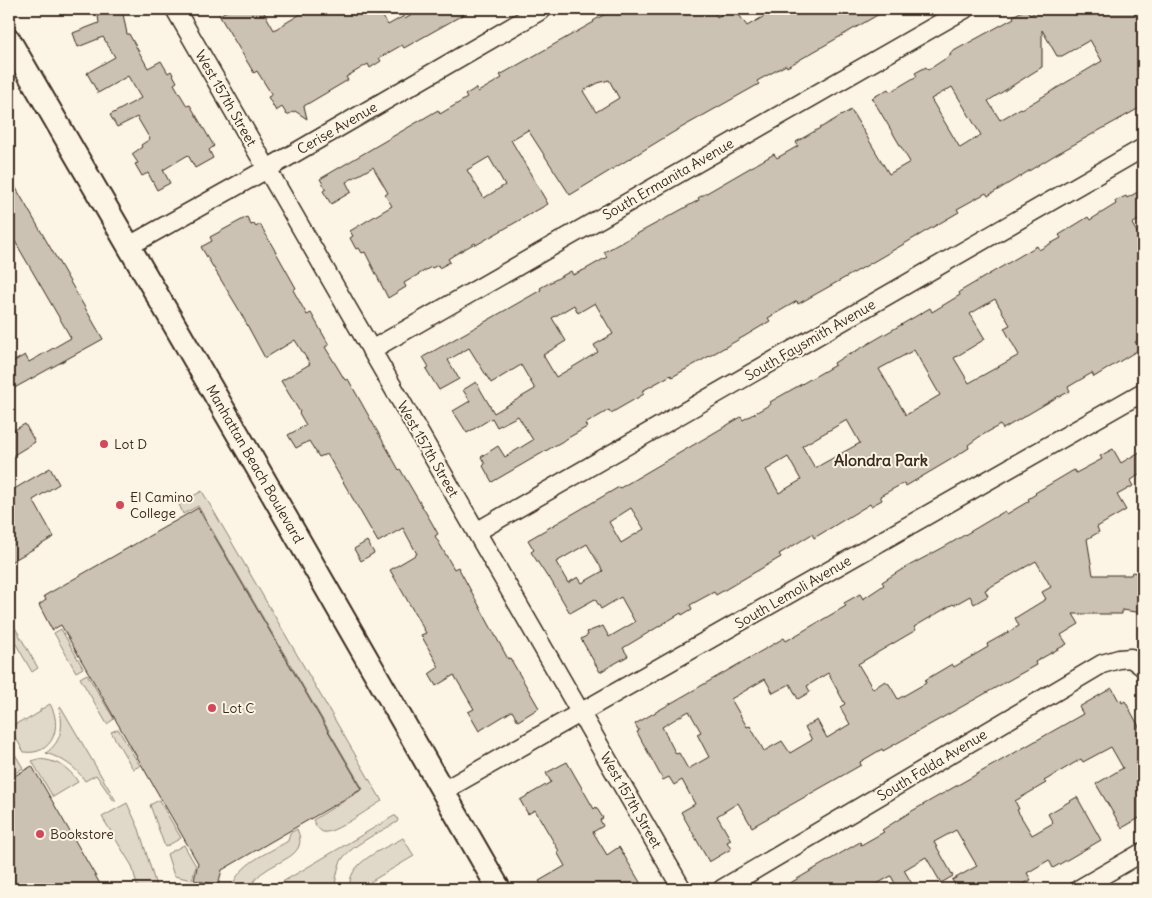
<svg xmlns="http://www.w3.org/2000/svg" width="1152" height="898" font-family="Delius,sans-serif">
	<rect width="100%" height="100%" fill="#fcf5e5"/>
	<filter id="ink" filterUnits="userSpaceOnUse"><feTurbulence type="fractalNoise" baseFrequency=".02" numOctaves="2"/><feDisplacementMap in="SourceGraphic" scale="10" xChannelSelector="R" yChannelSelector="G"/><feConvolveMatrix kernelMatrix="1 2 1 2 8 2 1 2 1" color-interpolation-filters="sRGB"/></filter>
	<g filter="url(#ink)">
		<path fill="#e0d8c8" stroke="#8e8173" d="M202,491L382,801C371,807 333,835 323,832C318,830 315,824 313,820L363,789L198,506L183,514L179,504Z
			M9,617L38,668L32,672L9,632Z
			M61,629L83,668L76,672L54,633Z
			M87,674L114,719L107,724L80,678Z
			M50,704C63,726 53,756 24,752L9,727V720L12,726L23,720L25,721L40,712V710Z
			M61,707L116,801H114L96,775L85,781C75,766 63,759 46,753C62,741 64,726 59,708Z
			M118,729L140,766L133,769L111,732Z
			M9,744L23,768L9,777Z
			M38,759C56,760 69,767 78,782L53,797L32,761Z
			M159,800L181,838L165,847L150,805Z
			M127,803L139,829L157,889H138L132,866L102,817Z
			M394,816H396L398,820L397,822C382,831 347,847 340,863C337,871 336,881 334,889H274L279,884Z
			M297,829C309,855 281,859 265,871C258,875 253,882 249,889H231C240,862 265,855 288,841L290,833Z
			M403,838L414,856L370,882L372,889H350C346,862 384,849 403,838Z
			M184,845L196,866L192,880L174,876L167,854Z"/>
		<path fill="#ccc2b3" stroke="#3b2a1e" fill-rule="evenodd" d="M97,9H122L127,34H129L148,68L161,61L168,73L171,71L177,82L174,84L187,106L190,105L214,146L209,150L213,158L195,168L188,155L163,170L170,183L157,190L148,173L142,176L135,164L138,163L132,154L142,147L141,145L150,139L137,117L117,127L110,115L141,98L128,76L98,93L87,73L115,57L103,37L78,47L73,33L99,23Z
			M231,9H262L274,30L309,9H378L388,25L404,16L405,19L422,9H473L404,48L402,45L379,58L381,61L370,68L368,64L346,77L348,80L304,106L307,119L295,111L287,115L282,107L276,111L268,97L272,95L257,71L254,73L219,15Z
			M614,9H712L717,17L731,9H735L747,26L777,9H794L797,15L808,9H888L787,67L786,65L757,81L759,84L672,133L570,195L528,130L511,140L548,204L476,245L475,243L454,255L448,259L450,262L439,268L438,265L432,268L431,267L404,283L406,287L388,298L365,252L362,253L359,248L356,249L350,238L353,236L350,231L392,206L385,195L388,193L373,167L346,182L351,192L331,204L323,191L326,189L320,179L438,110L440,114L467,98L465,95L476,88L478,92L502,78L500,75L594,22L593,21ZM609,80L619,98L596,112L583,91L598,83ZM489,157L505,185L484,198L467,170Z
			M1026,9L1030,15L1041,9H1132L1143,28V106L1055,155L988,196L986,193L957,209L959,212L866,266L798,304L797,301L768,318L770,321L745,336L672,377L671,375L642,391L644,394L611,413L609,410L585,424L587,427L492,482L483,466L485,464L481,457L498,446L505,457L533,440L518,416L497,427L492,418L467,433L453,411L470,401L463,390L476,382L494,413L535,389L521,365L491,383L469,348L448,360L459,379L439,390L426,369L429,367L423,357L541,290L540,288L571,271L573,275L586,269L607,257L604,252L699,200L698,198L774,154L777,158L798,146L796,142L851,110L889,174L910,162L872,98L888,89L890,92L917,76L915,73L926,67L928,70L951,55L950,53L1014,18L1013,16ZM1042,30L1057,56H1062L1090,40L1102,61L1022,109L1021,108L1000,120L988,101L1042,67ZM952,87L981,135L960,148L931,99ZM595,303L613,334L594,345L598,352L556,377L543,355L566,341L552,318L574,305L578,313Z
			M9,176L103,339L9,391V364L25,355L29,362L71,338L9,231Z
			M1143,189V217L1132,224L1140,237L1137,239L1143,249V337L1135,342L1140,349L1094,377L1092,373L1068,387L1070,391L1059,397V396L1003,429L1000,425L979,437L968,445L969,448L950,460L906,486L904,483L880,496L882,500L871,506L870,504L814,538L812,534L791,547L779,554L781,557L716,595L714,592L690,605L692,609L682,615L681,613L623,648L628,656L600,672L581,639L588,635L587,632L603,626L609,637L635,622L621,597L601,609L595,599L570,613L549,577L548,578L531,552L534,550L528,540L619,487L620,488L741,417L743,420L771,404L770,402L835,365L834,363L848,354L849,355L930,308L932,312L960,295L959,292L1037,246L1039,250L1061,238L1059,235L1088,217L1090,220L1116,204L1115,201L1126,196L1127,198ZM995,299L1010,325L1004,328L1019,355L969,383L954,358L985,339L970,314ZM914,350L940,395L906,415L879,369ZM847,420L860,443L815,468L802,446ZM788,457L801,480L779,493L766,470ZM631,508L644,529L621,543L609,522ZM587,544L603,571L582,583L578,577L568,583L556,562Z
			M247,217L251,225L254,224L256,227L260,224L296,288L293,290L307,315L311,313L329,345L325,347L345,380L348,379L399,470L400,469L432,523L438,534L435,536L454,569L458,567L508,659L510,658L539,708L518,721L512,711L479,731L468,712L474,709L454,675L436,686L429,674L439,667L421,635L426,633L390,570L417,554L403,528L378,542L327,454L319,457L309,441L296,448L288,435L306,425L299,413L300,412L281,381L310,364L295,340L265,358L238,308L201,247L212,241L210,237Z
			M25,424L35,442L9,458V433Z
			M1113,449L1121,463L1143,450V472L1130,481L1133,486L1117,495L1126,510L1097,527L1099,532L1087,539L1093,575H1131L1132,572L1143,574V613L1122,610V614H1073L1079,624L1061,635L1067,644L1035,662L1036,665L883,751L882,749L860,762L861,765L752,827L738,803L717,816L731,840L727,842L731,849L709,862L681,812L695,804L682,780L674,785L669,777L663,780L637,732L639,731L635,724L784,638L786,641L846,606L844,603L860,594L863,599L884,585L882,582L901,570L946,546L1005,511L1007,514L1029,501L1028,499L1036,494L1035,493L1074,470L1076,473L1102,459L1100,456ZM1036,561L1051,587L1042,592L1046,599L1015,618L1019,626L987,644L988,647L954,667L952,664L925,680L926,683L898,699L889,684L885,681L873,689L858,664L916,630L914,627L953,604L954,605L970,596L974,604L988,596L985,590ZM828,673L845,704L840,707L850,724L827,738L817,720L805,727L812,740L790,753L782,741L764,751L750,726L747,727L731,699L765,679L773,693L790,684L798,699L810,692L807,686ZM689,711L701,732L697,734L709,757L688,769L679,753L676,754L662,727Z
			M50,468L59,484L33,500L54,537L9,563V492Z
			M198,508L362,789L222,870L218,885L194,880L198,863L61,625L52,630L39,605L46,600L44,596Z
			M367,541L374,553L361,561L354,549Z
			M1112,688L1119,701L1121,700L1122,703L1125,701L1143,734V816L1122,828L1096,784L1123,768L1111,747L1083,762L1081,759L1044,781L1046,783L1015,801L1019,809L1017,810L1032,835L1053,823L1048,814L1077,797L1101,840L1053,868L1049,860L1027,873L1031,880L1015,889H958L952,880L977,866L956,830L934,842L953,876L941,883L926,857L904,870L915,889H898L891,876L868,889H780L860,842L861,845L884,832L882,830L912,811L1083,714L1079,707Z
			M567,762L594,809L596,807L603,818L600,820L603,826L593,832L607,855L619,847L644,889H544L539,881L565,866L557,852L559,851L535,810L528,814L520,800L551,782L546,773Z
			M32,766L103,889H9V779Z"/>
		<g fill="none" stroke-linecap="round" stroke-linejoin="round">
			<defs>
				<path id="minor" d="M175,9L682,889
					M129,246L267,169L543,9
					M371,350L965,9
					M476,532L1143,148
					M443,791L1143,392
					M722,889L1102,664L1119,659L1131,658L1143,667
					M1079,889L1143,852"/>
				<path id="major" d="M9,40L246,448L499,889"/>
			</defs>
			<use href="#minor" stroke="#3b2a1e" stroke-width="21"/>
			<use href="#major" stroke="#3b2a1e" stroke-width="26"/>
			<use href="#minor" stroke="#fcf5e5" stroke-width="18"/>
			<use href="#major" stroke="#fcf5e5" stroke-width="22"/>
		</g>
	</g>
	<g fill="#d1495b" stroke="#fcf5e5" stroke-width="2">
		<circle cx="104" cy="444" r="5"/>
		<circle cx="120" cy="505" r="5"/>
		<circle cx="212" cy="708" r="5"/>
		<circle cx="40" cy="834" r="5"/>
	</g>
	<g text-anchor="middle" stroke-width="4" stroke-linejoin="round" paint-order="stroke">
		<g font-size="14" fill="#3b2a1e" stroke="#fcf5e5">
			<text transform="translate(226 98) rotate(60)" y="5">West 157th Street</text>
			<text transform="translate(337 128) rotate(-30)" y="5">Cerise Avenue</text>
			<text transform="translate(668 179) rotate(-30)" y="5">South Ermanita Avenue</text>
			<text transform="translate(810 340) rotate(-30)" y="5">South Faysmith Avenue</text>
			<text transform="translate(428 449) rotate(60)" y="5">West 157th Street</text>
			<text transform="translate(255 464) rotate(60)" y="5">Manhattan Beach Boulevard</text>
			<text transform="translate(793 592) rotate(-30)" y="5">South Lemoli Avenue</text>
			<text transform="translate(932 765) rotate(-31)" y="5">South Falda Avenue</text>
			<text transform="translate(631 800) rotate(60)" y="5">West 157th Street</text>
		</g>
		<g font-size="14" fill="#3b2a1e" stroke="#fcf5e5" text-anchor="start">
			<text x="114" y="449">Lot D</text>
			<text x="130" y="502">El Camino<tspan x="130" dy="16">College</tspan></text>
			<text x="222" y="713">Lot C</text>
			<text x="50" y="839">Bookstore</text>
		</g>
		<g font-size="16" font-weight="bold" fill="#3b2a1e" stroke="#fcf5e5">
			<text x="881" y="466">Alondra Park</text>
		</g>
	</g>
	<rect width="1152" height="898" fill="none" stroke="#fcf5e5" stroke-width="30"/>
	<rect x="15" y="15" width="1122" height="868" fill="none" stroke="#3b2a1e" stroke-width="2" filter="url(#ink)"/>
</svg>
